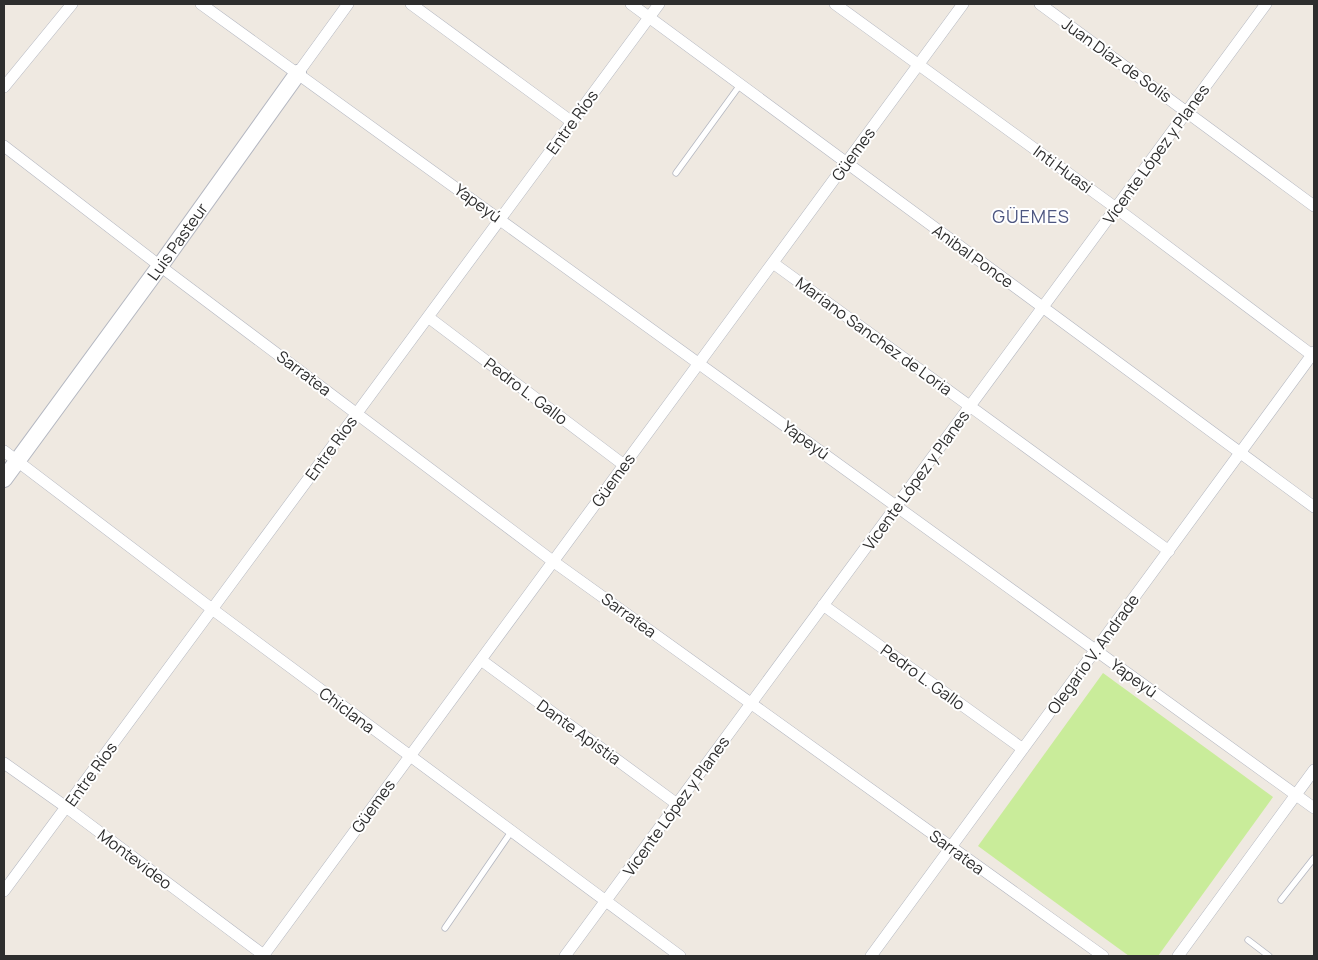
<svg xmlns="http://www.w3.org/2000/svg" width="1318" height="960" font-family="Manrope,sans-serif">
	<rect width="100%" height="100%" fill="#efe9e1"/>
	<path fill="#c9ec9a" d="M1103,673L1273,797L1158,956H1129L978,846Z"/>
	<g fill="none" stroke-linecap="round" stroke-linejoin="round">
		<defs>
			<path id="lane" d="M676,173L740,85
				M1281,900L1314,858
				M445,928L511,832
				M1248,940L1269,956"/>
			<path id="street" d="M201,4L1314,808
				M411,4L572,122
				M631,4L1314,507
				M835,4L1116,208L1312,355
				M1040,4L1314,206
				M298,73L348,4
				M4,87L72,4
				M4,146L160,266L554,562L1103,956
				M773,263L1169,551
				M428,317L624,465
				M4,451L212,609L680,956
				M823,605L1023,749
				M481,660L677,804
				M4,763L66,807L265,956
				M4,891L659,4
				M263,956L963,4
				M565,956L1266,4
				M871,956L1314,352
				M1178,956L1314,770"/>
			<g id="secondary">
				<path id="s1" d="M4,479L160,266L298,73"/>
			</g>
		</defs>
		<use href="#lane" stroke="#b4b7c1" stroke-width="7"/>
		<use href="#street" stroke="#b4b7c1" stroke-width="12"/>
		<use href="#secondary" stroke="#b4b7c1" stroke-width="18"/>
		<use href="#lane" stroke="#fff" stroke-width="5.5"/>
		<use href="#street" stroke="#fff" stroke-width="11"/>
		<use href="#secondary" stroke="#fff" stroke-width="16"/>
	</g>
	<g text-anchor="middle" stroke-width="4" stroke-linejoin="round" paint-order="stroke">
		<g font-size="16" fill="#2e2e2e" stroke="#fff">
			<text transform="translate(1117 60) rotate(36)" y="6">Juan Díaz de Solís</text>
			<text transform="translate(572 122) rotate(-54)" y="6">Entre Ríos</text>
			<text transform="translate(853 154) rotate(-54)" y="6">Güemes</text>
			<text transform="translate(1156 154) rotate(-54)" y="6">Vicente López y Planes</text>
			<text transform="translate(1063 169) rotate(36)" y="6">Inti Huasi</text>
			<text transform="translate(478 203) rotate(36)" y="6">Yapeyú</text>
			<text dy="6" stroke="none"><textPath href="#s1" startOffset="294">Luis Pasteur</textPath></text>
			<text transform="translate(973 256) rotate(36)" y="6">Anibal Ponce</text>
			<text transform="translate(874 336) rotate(36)" y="6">Mariano Sanchez de Loria</text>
			<text transform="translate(304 373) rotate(37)" y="6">Sarratea</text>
			<text transform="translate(526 391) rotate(37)" y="6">Pedro L. Gallo</text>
			<text transform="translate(806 440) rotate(36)" y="6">Yapeyú</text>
			<text transform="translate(331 448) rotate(-54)" y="6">Entre Ríos</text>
			<text transform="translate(613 480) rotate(-54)" y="6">Güemes</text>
			<text transform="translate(916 480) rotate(-54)" y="6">Vicente López y Planes</text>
			<text transform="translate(629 615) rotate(36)" y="6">Sarratea</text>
			<text transform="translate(1093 654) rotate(-54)" y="6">Olegario V. Andrade</text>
			<text transform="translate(923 677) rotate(36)" y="6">Pedro L. Gallo</text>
			<text transform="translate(1134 678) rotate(36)" y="6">Yapeyú</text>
			<text transform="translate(347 710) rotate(37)" y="6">Chiclana</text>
			<text transform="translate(579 732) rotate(36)" y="6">Dante Apistia</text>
			<text transform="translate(91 774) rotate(-54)" y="6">Entre Ríos</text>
			<text transform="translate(373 806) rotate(-54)" y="6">Güemes</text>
			<text transform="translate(676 806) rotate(-54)" y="6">Vicente López y Planes</text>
			<text transform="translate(957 852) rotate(36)" y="6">Sarratea</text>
			<text transform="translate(135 859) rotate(37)" y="6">Montevideo</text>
		</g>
		<g font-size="18" letter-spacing="1" fill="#4d5680" stroke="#fff">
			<text x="1031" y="223">GÜEMES</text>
		</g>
	</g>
	<rect width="1318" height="960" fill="none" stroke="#2e2e2e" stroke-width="10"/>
</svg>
